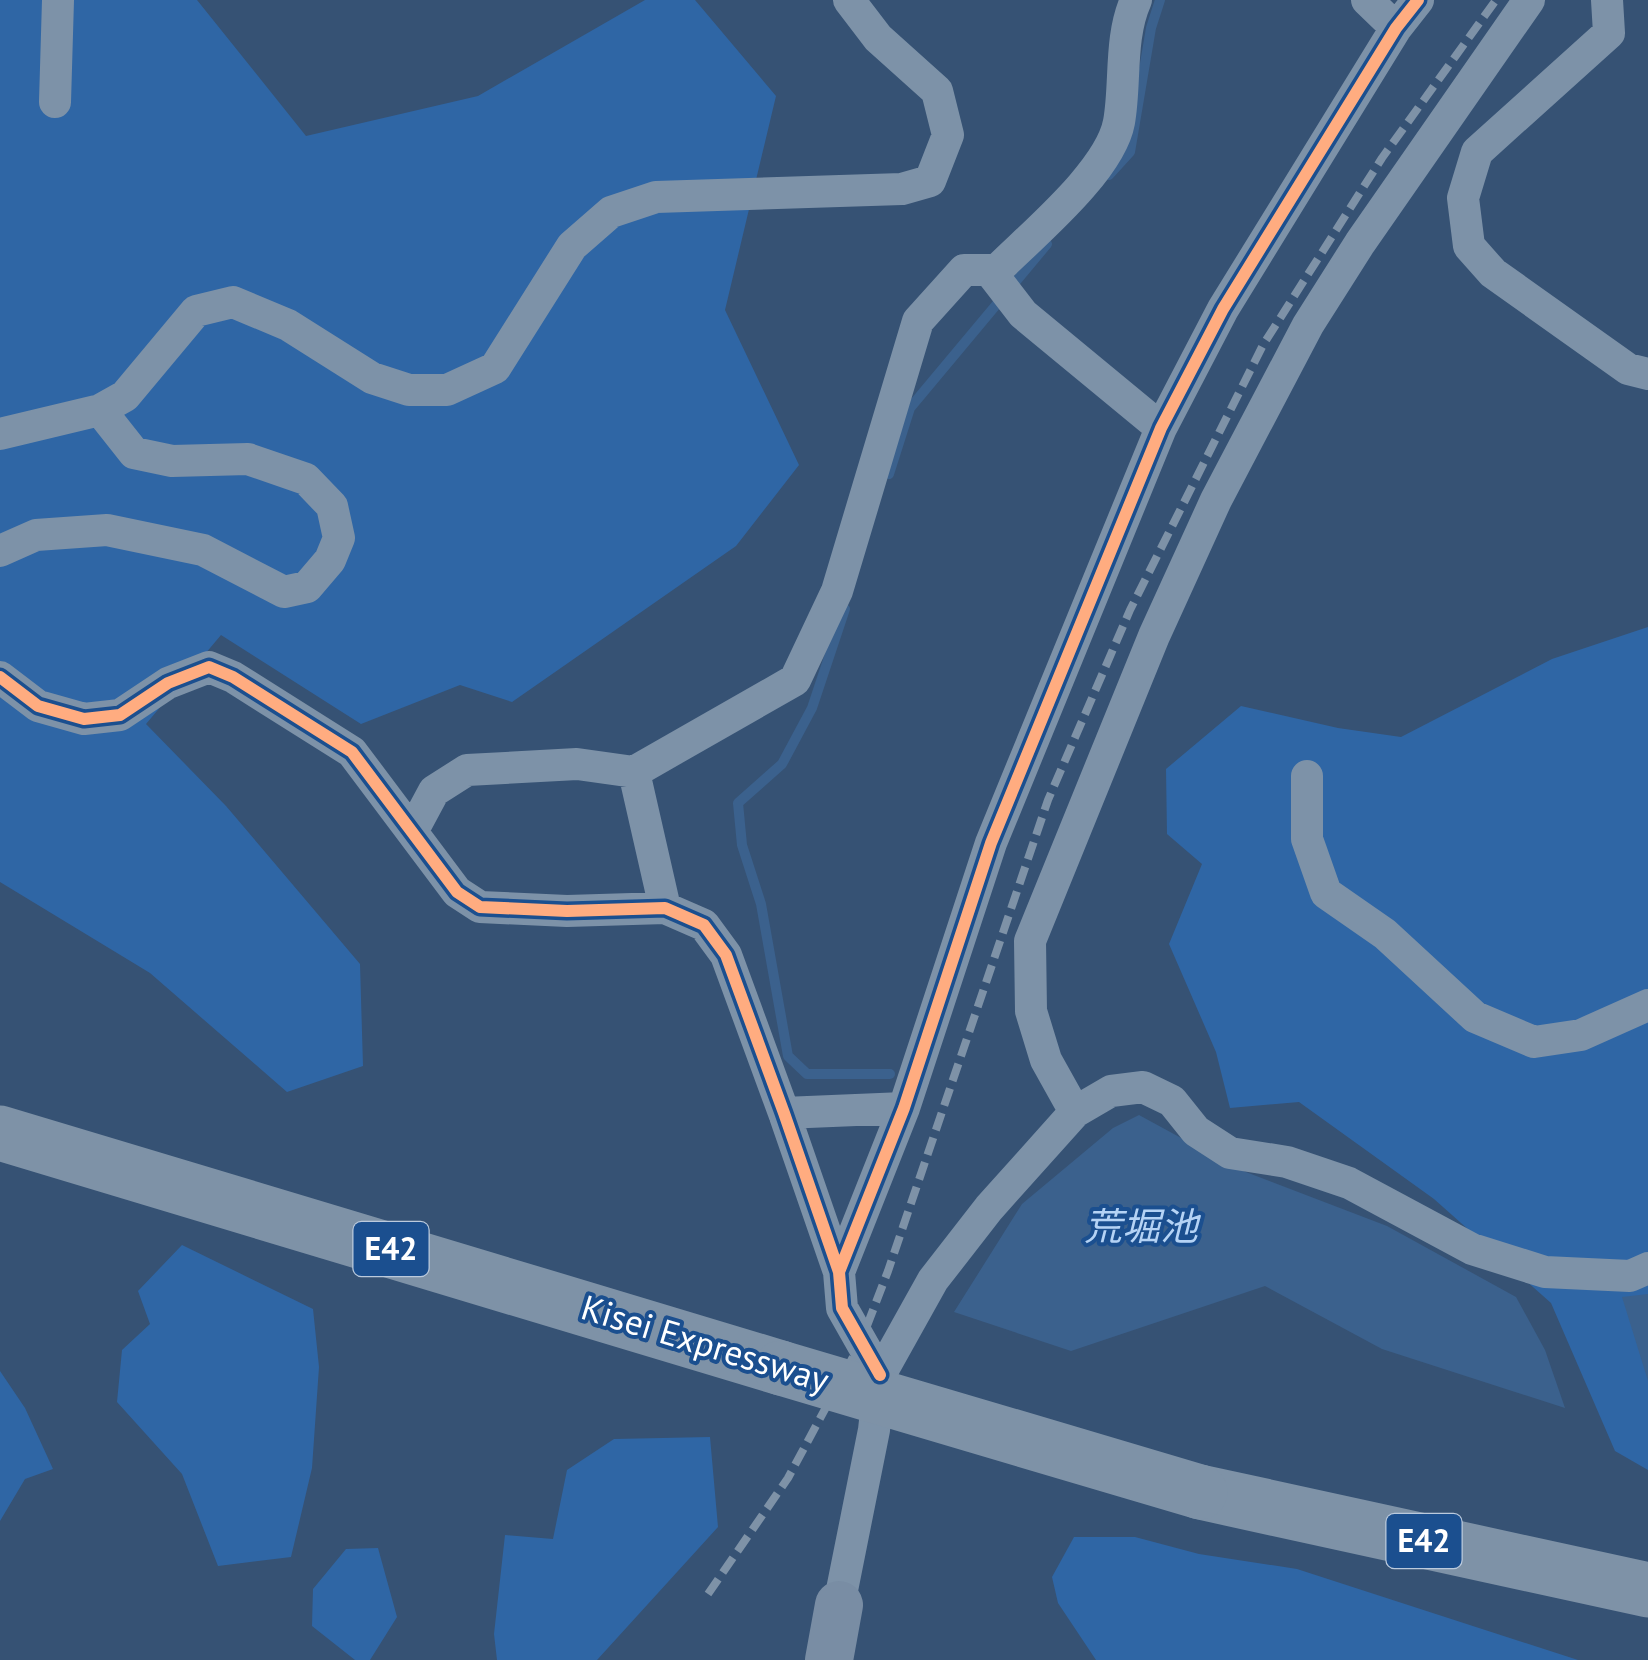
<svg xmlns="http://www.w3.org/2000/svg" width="1648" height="1660" font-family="'PT Sans','Noto Sans JP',sans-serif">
	<rect width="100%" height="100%" fill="#365274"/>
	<path fill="#2f66a5" d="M0,0H197L306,136L478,96L645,0H695L776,96L725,310L799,465L736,546L512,702L460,685L361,724L221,635L146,724L226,806L360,964L363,1066L287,1092L150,973L0,882Z
		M1648,627V1470L1615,1451L1551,1303L1434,1199L1299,1102L1230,1108L1216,1052L1169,944L1202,864L1167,834L1166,769L1241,706L1338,728L1401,737L1552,659Z
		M182,1245L313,1309L319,1367L312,1468L291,1557L218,1566L182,1474L117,1402L122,1350L150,1324L138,1291Z
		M0,1371L25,1408L53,1469L25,1479L0,1521Z
		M710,1437L718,1527L597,1660H497L494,1634L505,1535L553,1539L567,1470L614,1439Z
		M1074,1537H1135L1199,1554L1297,1569L1578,1660H1096L1058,1603L1052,1577Z
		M378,1548L397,1617L370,1660H355L312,1626L313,1589L346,1549Z"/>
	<path fill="#3b618d" d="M1139,1115L1238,1169L1387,1226L1516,1297L1545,1350L1565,1408L1382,1349L1265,1286L1071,1351L954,1312L1022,1204L1113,1128Z
		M1648,1294V1381L1622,1297Z"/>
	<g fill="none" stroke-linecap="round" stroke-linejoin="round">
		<path stroke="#3b618d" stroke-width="10" d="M1109,175L1130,152L1151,28L1160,0
			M889,474L910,408L1047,244
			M845,609L812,708L782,764L738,803L742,845L761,904L788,1056L807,1074H890"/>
		<path stroke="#7d92a8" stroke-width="32" d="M1367,0L1396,28
			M1607,0L1609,33L1477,152L1463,198L1469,246L1493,273L1628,369L1648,374
			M55,102L58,0
			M989,270L1023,314L1161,428
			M100,410L125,396L196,311L233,302L288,325L372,378L409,390H447L495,368L572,246L611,212L656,197L902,189L930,181L948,135L937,91L878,38L849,0
			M0,434L100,410L134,453L172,461L248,459L306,479L332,506L339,538L330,560L307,587L284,592L203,550L107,530L36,535L0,551
			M0,677L38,706L84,719L120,715L168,683L209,667L233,677L352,752L457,892L480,907L567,911L665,908L704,925L726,955L784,1113L839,1272L842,1308L880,1375
			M634,772L665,908
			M1307,776V839L1326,893L1385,934L1475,1017L1534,1042L1581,1035L1648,1005
			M412,832L434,791L467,770L577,764L634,772L795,680L837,591L918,321L964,270H997C1033,234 1110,171 1119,122C1126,83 1119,38 1136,0
			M1075,1112L1046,1060L1031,1011L1030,941L1154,636L1216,500L1308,325L1360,243L1529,0
			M784,1113L904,1108
			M839,1272L904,1108L991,843L1161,428L1223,309L1396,28L1418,0
			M839,1605L874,1430L880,1375L933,1280L989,1208L1075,1112L1111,1091L1143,1087L1172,1101L1196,1131L1230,1153L1287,1162L1349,1183L1472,1249L1545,1272L1630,1276L1648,1268"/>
		<path stroke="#798da4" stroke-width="48" d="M829,1660L839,1605"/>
		<path stroke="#7e92a7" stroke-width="55" d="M0,1133L781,1368
			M1200,1492L1648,1590"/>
		<path stroke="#7e92a7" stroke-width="8" stroke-dasharray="18 8" stroke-linecap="butt" d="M708,1594L788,1478L860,1344L888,1271L1048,800L1130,610L1263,345L1382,158L1496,0"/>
		<path stroke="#7e92a7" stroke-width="55" d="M781,1368L1200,1492"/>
		<defs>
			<path id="cycleway" d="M0,677L38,706L84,719L120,715L168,683L209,667L233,677L352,752L457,892L480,907L567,911L665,908L704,925L726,955L784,1113L839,1272L842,1308L880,1375
				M839,1272L904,1108L991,843L1161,428L1223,309L1396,28L1418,0"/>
		</defs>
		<use href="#cycleway" stroke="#1b4f8f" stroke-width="19"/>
		<use href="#cycleway" stroke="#ffac80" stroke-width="12"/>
	</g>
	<g text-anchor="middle" stroke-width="8" stroke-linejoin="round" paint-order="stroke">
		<g fill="#1b4f8f" stroke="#bbcadd" stroke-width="2.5">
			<rect x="353.5" y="1222" width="75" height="54" rx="8"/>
			<rect x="1386.5" y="1514" width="75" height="54" rx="8"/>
		</g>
		<g font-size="32" font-weight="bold" fill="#fff">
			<text x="391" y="1260">E42</text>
			<text x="1424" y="1552">E42</text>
		</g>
		<g font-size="35" fill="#fff" stroke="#1b4f8f">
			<text transform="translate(705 1344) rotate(17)" y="12">Kisei Expressway</text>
		</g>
		<g font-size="38" font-style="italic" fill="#b5d3f5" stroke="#1b4f8f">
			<text x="1141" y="1240">荒堀池</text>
		</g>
	</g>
</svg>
